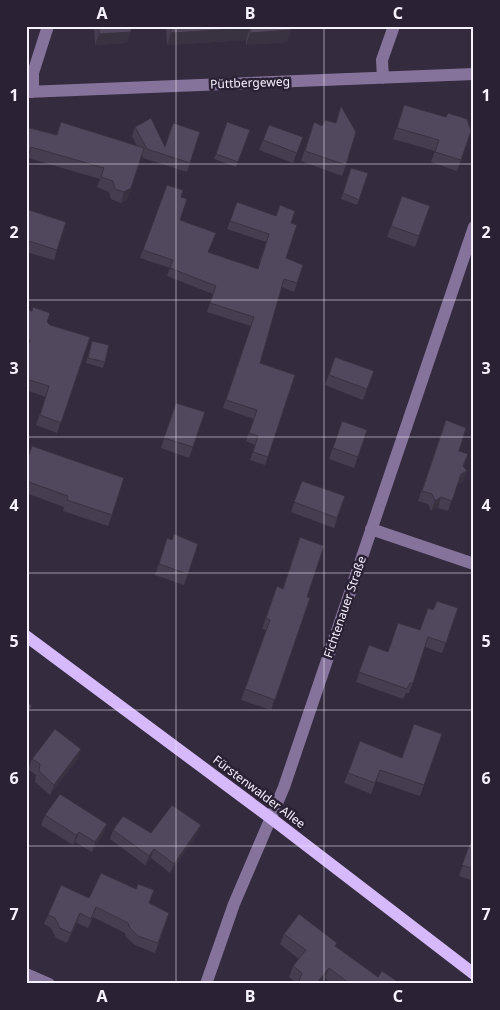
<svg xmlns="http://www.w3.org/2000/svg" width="500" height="1010" font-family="'Noto Sans',sans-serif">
	<rect width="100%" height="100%" fill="#342b3f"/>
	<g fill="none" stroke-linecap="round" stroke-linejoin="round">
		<path stroke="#85739b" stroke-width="12" d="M383,78L382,60L394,26
			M26,92L474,74
			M33,92V73L48,26
			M371,529L474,564
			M26,974L49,984
			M206,984L234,904L284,787L474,227"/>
		<path stroke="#d6b9fb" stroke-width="12" d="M26,636L272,819L474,974"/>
	</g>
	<path fill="#463e50" d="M94,26H131L127,43L95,45Z
		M166,26H291V30L287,42L246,45V40L167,45Z
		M404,105L461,160L457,171L431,162L435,151L393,139Z
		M341,106L346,165L342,176L301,161L314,122L322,126L336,123Z
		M61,122L137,146L132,136L135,127L165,146L173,123L190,163L187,172L143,158L142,155L127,199L121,203L111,199L109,192L97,187L100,179L28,158L26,162V127L56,135Z
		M227,122L250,130L236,167L214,159Z
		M269,125L303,137L293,163L259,150Z
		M351,168L368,173L357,205L341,199Z
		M167,185L181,197L180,220L208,252L257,269L266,242L227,229L237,202L291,223L286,258L303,265L294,292L282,287L260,363L295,375L265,465L250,460L255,445L246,441L254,419L223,408L251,326L207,312L213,294L167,276L170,268L140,258Z
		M402,196L419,236L415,247L387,237Z
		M26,209L57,250L54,260L26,252Z
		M26,310L47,322L50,325L90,337L57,433L36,425L46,397L26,390Z
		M92,341L105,362L103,368L86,363Z
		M335,357L367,389L363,400L325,385Z
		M176,403L193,447L189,458L161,448Z
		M446,420L459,451L463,466V482L457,484L448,511L438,508L431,511L428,504L418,501Z
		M342,421L367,430L354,468L329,459Z
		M26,461L112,515L108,526L63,511L64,507L26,493Z
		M302,481L345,496L334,528L291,512Z
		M300,537L307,597L271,710L241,700L266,630L262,629L273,597L283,588Z
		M167,538L172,540L198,544L184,585L155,575Z
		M458,608L442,653L425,647L409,693H406L403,699L356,682L369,645L388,652L398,623L420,630L433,610Z
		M442,734L420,796L376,781L371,794L344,783L360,741L402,758Z
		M32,759H78L50,795L35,782L36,775L28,769Z
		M45,815L103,834L92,852L75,842L73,845L41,825Z
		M113,830L151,833L197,835L170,873L151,858L145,865L110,839Z
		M473,835L474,836V881L459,876Z
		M89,898L150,903L169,913L155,953L135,945L126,937L125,933L93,917L88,928L77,923L67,943L56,938L51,928L44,924L48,915Z
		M284,934L336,947L378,977L401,984H332L325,978L320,984H298L289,977L293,966L299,959L280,944Z"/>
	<path fill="#393241" d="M250,28L246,40L167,45L171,33Z
		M291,30L287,42L246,45L250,33Z
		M131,32L127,43L95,45L99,34Z
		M131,188L127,199L121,203L124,192Z
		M467,471L463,482L457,484L461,474Z
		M441,497L438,508L431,511L435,501Z
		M32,706L28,717L26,720V714Z
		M81,749L78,759L50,795L54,785Z
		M107,824L103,834L92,852L95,842Z
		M201,825L197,835L170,873L174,864Z
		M79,832L75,842L73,845L76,835Z
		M154,849L151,858L145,865L149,856Z
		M80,913L77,923L67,943L71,933Z
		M329,968L325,978L320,984H316Z"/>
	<path fill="#51485d" stroke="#393241" d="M99,26H131V32L99,34Z
		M171,26H291V30L250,33V28L171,33Z
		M404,105L446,117L448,113L467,119L471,131L461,160L435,152L439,140L397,128Z
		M341,106L356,132L346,165L305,151L314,122L322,126L325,120L336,123Z
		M151,118L165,147L173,123L200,132L190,163L147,149L135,127Z
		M61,122L144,148L131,188L124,192L115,189L113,181L101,177L104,168L31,147L28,158L26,157V127L57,135Z
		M227,122L250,130L238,162L216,154Z
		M269,125L303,137L297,153L263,140Z
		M351,168L368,173L359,200L343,193Z
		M167,185L183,190L181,197L187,199L180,220L216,233L208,252L258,269L269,234L230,221L237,202L276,216L280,205L295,211L291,223L297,225L286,258L303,265L297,283L284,279L260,363L295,375L268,457L253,452L258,436L249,433L257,410L226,400L254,317L210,303L216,286L170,268L173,260L143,250Z
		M402,196L430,206L419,236L391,226Z
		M26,209L66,222L57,250L26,240Z
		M33,307L50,313L47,322L50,325L90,337L61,423L40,415L49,386L26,379V351L30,340L26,339V310L32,311Z
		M92,341L109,345L105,362L88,358Z
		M335,357L374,371L367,389L329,375Z
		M176,403L205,412L193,447L164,438Z
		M446,420L466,428L459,451L468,454L463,466L467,471L461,474L452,501L441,497L435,501L432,494L422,491Z
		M342,421L367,430L358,457L333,448Z
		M32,446L124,478L112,515L67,500L68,496L26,481V462Z
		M302,481L345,496L337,518L294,502Z
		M174,534L198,544L188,574L159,564L167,538L172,540Z
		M300,537L324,546L307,597L310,598L275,700L245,689L270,620L266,618L277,586L283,589Z
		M437,601L458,608L446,643L428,637L413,683H410L407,689L359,672L369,645L388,652L398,623L420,630L428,608L433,610Z
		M26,701L32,706L26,714Z
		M414,724L442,734L424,785L380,770L375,783L348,773L360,741L402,758Z
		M55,729L81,749L54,785L39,771L40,764L32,759Z
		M60,794L107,824L95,842L79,832L76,835L45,815Z
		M172,805L201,825L174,864L154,849L149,856L113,830L123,816L151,833Z
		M473,835L474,836V869L462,865Z
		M101,873L136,889L138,884L154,890L149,903L169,913L158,943L138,936L130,928L128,923L96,907L91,919L80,913L71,933L60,928L55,918L48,915L61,885L89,898Z
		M299,914L337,943L335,946L378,977L382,971L401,984H350L329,968L316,984H298L302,973L293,966L306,950L284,934Z"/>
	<path fill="none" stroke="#f7f2ff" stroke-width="1" stroke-opacity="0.55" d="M176,26V984M324,26V984M26,164H474M26,300H474M26,437H474M26,573H474M26,710H474M26,846H474"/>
	<g text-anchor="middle" stroke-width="5" stroke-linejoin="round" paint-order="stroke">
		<g font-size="12" fill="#f7f2ff" stroke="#2a2134">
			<text transform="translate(250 83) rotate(-2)" y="4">Püttbergeweg</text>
			<text transform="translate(345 607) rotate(-71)" y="4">Fichtenauer Straße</text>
			<text transform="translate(259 792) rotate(37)" y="4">Fürstenwalder Allee</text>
		</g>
	</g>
	<rect width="500" height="1010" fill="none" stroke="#2a2134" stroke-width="55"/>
	<rect x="28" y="28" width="444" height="954" fill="none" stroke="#f7f2ff" stroke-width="2"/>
	<g font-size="16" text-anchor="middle" font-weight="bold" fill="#f7f2ff">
		<text x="102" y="19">A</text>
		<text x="250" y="19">B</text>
		<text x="398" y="19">C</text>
		<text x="14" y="101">1</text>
		<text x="486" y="101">1</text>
		<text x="14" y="238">2</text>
		<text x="486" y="238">2</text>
		<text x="14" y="374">3</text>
		<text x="486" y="374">3</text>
		<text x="14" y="511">4</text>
		<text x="486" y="511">4</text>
		<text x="14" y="647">5</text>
		<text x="486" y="647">5</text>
		<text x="14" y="784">6</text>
		<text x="486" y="784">6</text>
		<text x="14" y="920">7</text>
		<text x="486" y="920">7</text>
		<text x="102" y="1002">A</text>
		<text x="250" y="1002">B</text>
		<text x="398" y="1002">C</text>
	</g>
</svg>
